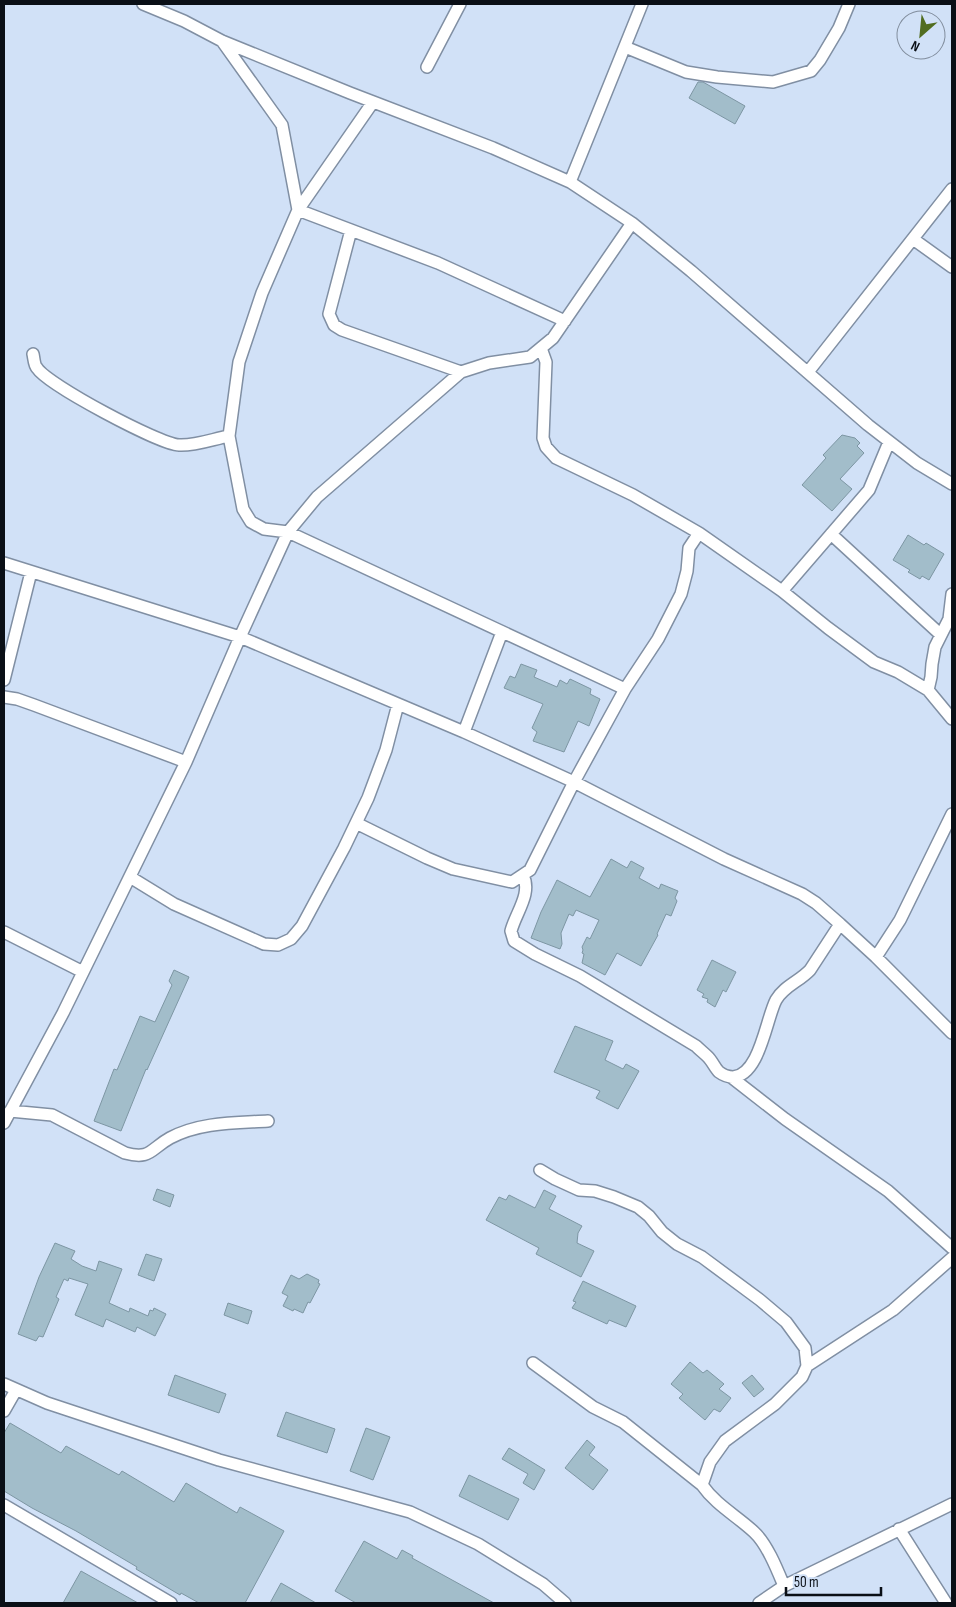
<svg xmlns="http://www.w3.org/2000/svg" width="956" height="1607" font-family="'Sofia Sans Condensed',sans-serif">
	<rect width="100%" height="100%" fill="#d1e1f7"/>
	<path fill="#a2bdca" stroke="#7d96a3" d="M698,82H703L745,106L735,124L689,98Z
		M842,435L855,438L860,443L857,446L864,453L840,479L852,489L832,511L802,485L826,458L823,455Z
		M908,535L924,545L926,543L944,554L929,580L922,576L920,579L908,572L910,570L893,560Z
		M521,664L537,670L534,677L557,687L560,680L567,684L570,679L591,689L590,694L600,699L589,726L578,721L564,752L533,741L537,732L532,728L543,704L504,688L510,676L515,678Z
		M611,859L627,868L631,861L644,868L639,878L659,889L661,884L678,891L675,898L677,901L671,916L666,914L657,934L658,935L641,966L617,953L605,975L582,963L584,954L582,953L583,950L582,947L587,937L590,939L599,920L576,910L573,916L569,914L561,933L562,944L560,949L531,938L541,912L557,880L590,897Z
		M712,960L736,972L726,992L723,990L715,1007L707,1002L708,999L702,997L704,994L697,990Z
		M174,970L189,977L147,1070L146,1069L121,1131L94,1121L114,1069L117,1070L140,1016L155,1022L172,985L169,981Z
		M575,1026L613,1041L605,1060L623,1069L626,1064L639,1071L618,1109L596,1098L600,1091L554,1072Z
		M157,1189L174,1195L170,1207L153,1200Z
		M544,1190L556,1196L549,1209L582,1226L578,1233L577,1243L594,1251L581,1277L536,1254L539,1248L486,1220L499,1197L506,1200L509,1195L535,1208Z
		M55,1243L75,1251L71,1259L82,1266L96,1271L99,1261L122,1269L109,1303L129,1312L130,1308L148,1316L150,1310L153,1311L154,1308L166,1314L155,1336L137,1327L135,1332L106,1319L103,1327L75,1315L88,1284L69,1278L68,1281L64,1279L56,1297L59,1299L43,1337L39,1336L36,1341L18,1334L39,1277Z
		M146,1254L162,1259L154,1281L138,1275Z
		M307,1274L319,1280L318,1283L320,1284L310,1303L308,1302L303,1313L294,1309L293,1311L283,1306L288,1296L282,1293L291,1275L299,1279Z
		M583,1281L636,1306L626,1327L609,1320L607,1324L572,1308L576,1302L573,1301Z
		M228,1303L252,1311L248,1324L224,1315Z
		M690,1362L703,1373L707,1370L724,1384L719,1389L731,1398L720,1412L714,1409L705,1420L679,1398L683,1394L671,1384Z
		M175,1375L226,1394L219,1413L168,1395Z
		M752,1375L764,1389L754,1397L742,1383Z
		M286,1412L335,1429L327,1453L277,1436Z
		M10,1423L61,1453L66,1446L119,1475L122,1471L174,1502L186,1483L237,1513L240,1507L284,1531L245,1603H199L181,1593L180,1595L136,1569L137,1567L76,1531L32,1508L4,1491V1433Z
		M366,1428L390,1437L373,1480L350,1471Z
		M587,1440L595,1447L589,1455L608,1470L593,1490L565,1468Z
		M509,1448L545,1470L534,1490L523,1483L528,1474L502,1459Z
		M469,1475L519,1499L508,1520L459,1496Z
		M364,1541L397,1559L402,1550L413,1556L412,1558L494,1603H356L335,1591Z
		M81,1571L138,1603H63Z
		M281,1583L316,1603H270Z"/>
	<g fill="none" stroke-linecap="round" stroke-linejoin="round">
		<defs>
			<path id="street" d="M143,4L184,21L222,41L350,93L493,148L570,182L632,223L691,271L868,425L917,463L952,484
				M222,41L282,125L298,210L262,293L239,362L229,436L243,509L251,522L264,529L288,532L625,689
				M625,47L686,72L717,77L773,82L811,71L820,60L839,28L849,4
				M427,67L460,4
				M373,102L298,210L438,263L565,321
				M570,182L642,4
				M351,230L329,314L334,325L342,330L461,372
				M913,239L952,267
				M541,348L546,362L543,438L546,447L556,458L633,495L699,533L782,591L828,628L874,662L898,672L928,690L952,719
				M33,354C34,358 34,365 37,368C48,385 159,444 179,445C195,446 213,439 229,436
				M808,372L952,189
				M831,534L941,635
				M4,563L240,637L464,732L574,782L724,859L802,894L816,903L840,924L876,957L952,1033
				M782,591L869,490L889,442
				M4,680L31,572
				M928,690L931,677L932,664L935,647L949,619L952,594
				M4,697L17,699L34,705L186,762
				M464,732L502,632
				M356,823L427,858L453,869L512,882L530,870L574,782L625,689L658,639L681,594L687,571L689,548L699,533
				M523,875C532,894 516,912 511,931L514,941L535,954L580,976L696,1046C700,1050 704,1053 708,1057C712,1061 715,1068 719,1072C723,1075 729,1077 733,1077C760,1075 766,1019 776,1000C784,986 800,981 810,970L840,924
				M130,877L174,904L264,944L278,945L291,939L302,926L344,848L368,798L386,750L398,704
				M4,932L83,972
				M876,957L900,920L952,814
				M731,1077L785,1119L888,1191L952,1248
				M10,1111L52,1115L125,1153C151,1160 150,1149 170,1138C200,1122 235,1123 268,1121
				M4,1123L63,1013L186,762L240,637L288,532L317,497L461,372L489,363L530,357L553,338L632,223
				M540,1170L555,1179L579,1190L595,1191L614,1197L638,1207L649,1216L662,1232L677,1244L702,1257L760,1300L786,1322L805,1348L807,1366L802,1377L775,1404L725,1441L710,1462L702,1485C716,1505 737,1516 754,1532C767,1544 777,1569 784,1586
				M533,1363L593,1407L623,1422L702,1485
				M807,1366L893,1310L952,1258
				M4,1384L47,1403L219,1460L410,1512L478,1544L543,1584L565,1603
				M4,1411L16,1390
				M4,1505L171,1603
				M899,1529L946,1603
				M759,1603L784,1586L952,1504"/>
		</defs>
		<use href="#street" stroke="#808fa3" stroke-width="14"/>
		<use href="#street" stroke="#fff" stroke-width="11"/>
	</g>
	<rect width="956" height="1607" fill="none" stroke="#0a0f16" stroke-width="10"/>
	<g transform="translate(921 35) rotate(207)"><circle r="24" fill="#d1e1f7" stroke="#818d9d"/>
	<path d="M0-4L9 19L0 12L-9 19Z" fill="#516d20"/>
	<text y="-8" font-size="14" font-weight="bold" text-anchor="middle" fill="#0a0f16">N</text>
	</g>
	<path d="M786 1587v8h95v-8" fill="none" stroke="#0a0f16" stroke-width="2.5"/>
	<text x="794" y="1587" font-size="15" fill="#0a0f16" stroke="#d1e1f7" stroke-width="4" paint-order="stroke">50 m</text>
</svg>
